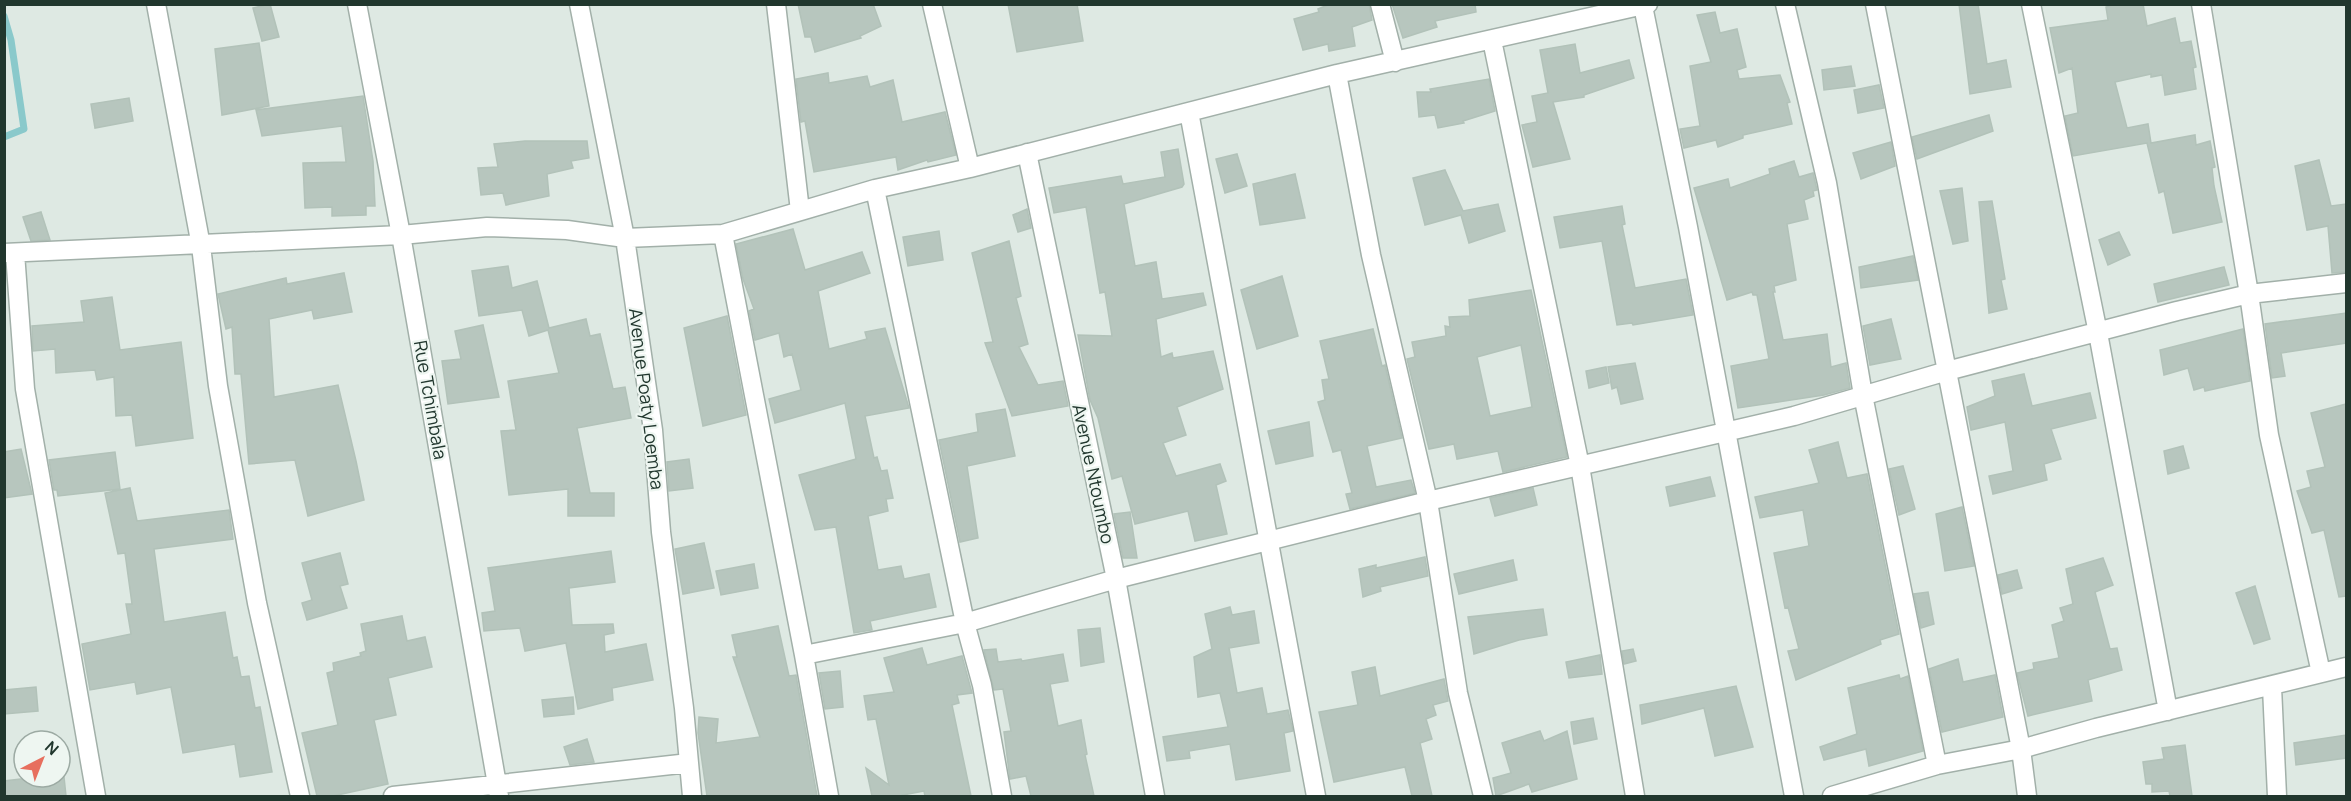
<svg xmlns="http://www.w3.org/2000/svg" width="2351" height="801" font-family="Manrope,sans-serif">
	<rect width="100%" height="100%" fill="#dee9e3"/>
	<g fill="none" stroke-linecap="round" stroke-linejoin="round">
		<path stroke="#8ac9cb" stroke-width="7" d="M4,16L11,40L24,129L4,137"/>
	</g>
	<path fill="#b7c6be" stroke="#b2c2b9" stroke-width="1.5" fill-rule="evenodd" d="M270,4L279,37L262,41L253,8Z
		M798,4H873L881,26L860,36L861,38L815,52L811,37H805Z
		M1008,4H1077L1083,41L1017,52Z
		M1330,4H1369L1372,20L1352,27L1355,46L1329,51L1328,44L1303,50L1294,19L1319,12L1318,9Z
		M1392,4H1475L1476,12L1435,21L1437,27L1403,38Z
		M1959,4H1978L1987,64L2006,60L2011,87L1970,94Z
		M2115,4H2143L2147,26L2175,18L2180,43L2191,41L2196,67L2193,68L2196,89L2165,95L2162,75L2151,77V74L2115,82L2127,128L2148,124L2151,143L2195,135L2196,145L2210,141L2215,167L2212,168L2214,186L2222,222L2173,233L2164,191L2159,193L2147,143L2073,156L2065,116L2078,113L2072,68L2059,73L2050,28L2108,20L2106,7Z
		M1715,12L1720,33L1737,29L1746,67L1737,70L1739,79L1780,75L1790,102L1787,103L1792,124L1743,135V138L1718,147L1716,140L1684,148L1680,129L1700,126L1690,66L1711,62L1697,15Z
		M259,43L269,106L222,115L215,49Z
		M1575,44L1580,73L1629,60L1634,78L1584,95V97L1553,102L1570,159L1533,167L1522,125L1537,122L1532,96L1548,93L1540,50Z
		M1851,66L1855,86L1824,90L1822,70Z
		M828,73L829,83L867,76L870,87L893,80L902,122L945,112L956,155L928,162L927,160L898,170L896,157L814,172L805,121L801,122L796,79Z
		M1489,79L1495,111L1463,121L1464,123L1438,128L1435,115L1419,117L1417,92H1431L1430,89Z
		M1879,85L1884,108L1858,113L1854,90Z
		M363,96L373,161L375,206H366V215L332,216V207L305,208L303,163L346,162L342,126L262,136L256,110Z
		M129,98L133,121L95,128L91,104Z
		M1989,115L1993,131L1917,159L1912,137Z
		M525,141H587L589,158L571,161L573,168L547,174L549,196L506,205L503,193L481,195L478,168L498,167L494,144Z
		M1891,142L1895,166L1861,179L1853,153Z
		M1178,149L1184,184L1182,187L1124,204L1135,266L1156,262L1162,299L1203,293L1206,305L1156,319L1161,357L1172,353L1173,358L1213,351L1223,389L1177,407L1186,435L1163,443L1176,476L1220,464L1226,481L1216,485L1227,534L1195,541L1188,511L1135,524L1122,476L1112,479L1098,418L1090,400L1078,335L1112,336L1105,292L1100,293L1086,207L1054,213L1049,188L1121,176L1123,184L1165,177L1161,152Z
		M1237,154L1247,186L1225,193L1216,159Z
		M2319,160L2331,206L2346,204V272L2332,273L2328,226L2307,230L2295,166Z
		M1794,161L1799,177L1813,173L1817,190L1813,191L1814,196L1804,200L1808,219L1787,224L1796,280L1774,286L1775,292H1773L1783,340L1827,334L1831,367L1846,363L1850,388L1824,395L1738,408L1731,366L1769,359L1757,295H1753L1752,292L1727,300L1694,188L1728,179L1730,188L1770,174L1769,169Z
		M1445,170L1463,211L1498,204L1505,231L1469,243L1461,215L1425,225L1413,178Z
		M1295,174L1305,218L1260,225L1253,184Z
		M1962,188L1968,241L1953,244L1940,191Z
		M1992,201L2005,279L2001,280L2007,309L1989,313L1979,202Z
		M1622,206L1625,224L1622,225L1635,288L1686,279L1693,315L1633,325L1632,323L1617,325L1602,241L1560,248L1554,217Z
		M1027,209L1031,228L1018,232L1013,215Z
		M41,212L50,240L31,241L23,217Z
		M793,229L805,270L862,252L870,273L818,291L829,349L867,339L865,332L885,328L909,408L865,416L874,458L877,457L881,471L887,470L893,498L886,499L888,511L868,516L878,570L901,566L904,579L929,574L936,607L870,621L872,630L854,633L836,527L815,530L799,475L856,459L845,403L775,423L769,399L801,390L792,354L784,357L779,333L755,340L749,311L754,309L743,279L736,244Z
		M939,231L943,260L908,266L903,237Z
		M2119,232L2130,255L2108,265L2099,240Z
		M1009,241L1021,296L1016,298L1028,344L1019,347L1038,385L1063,381L1068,406L1012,416L985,343L993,342L972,253Z
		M1913,256L1918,280L1861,288L1859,267Z
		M508,266L512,288L537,281L549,328L586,319L590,336L600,334L613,389L625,387L631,418L577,428L590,493H614V516H568V489L509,495L501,431L516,430L508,381L559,373L548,330L529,336L522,310L479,316L472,271Z
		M2224,267L2229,285L2158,302L2154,284Z
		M344,273L352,312L314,319L312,310L269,319L274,397L338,385L356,461L364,500L308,516L295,460L249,464L241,374H235L232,327L226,329L218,294L286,278L287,284Z
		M1282,276L1298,336L1257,349L1241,290Z
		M1531,290L1567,457L1503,472L1498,451L1457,459L1454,444L1429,449L1407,359L1415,357L1412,342L1446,336L1445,326L1450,327L1449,317L1470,316L1469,300ZM1521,345L1532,407L1490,416L1477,357Z
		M112,297L120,350L181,342L193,438L136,446L132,415L116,416L114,377L97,380L95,370L56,373L55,349L33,351L32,326L84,322L81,301Z
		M2346,313V343L2281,353L2285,376L2272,378L2265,324Z
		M727,316L746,415L703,426L684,328Z
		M1891,319L1901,359L1870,365L1863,326Z
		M483,325L499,397L448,404L442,361L461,359L455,331Z
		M1373,329L1382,366L1385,365L1402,438L1367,446L1376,487L1411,480L1415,493L1350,509L1346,494L1352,493L1341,450L1333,452L1318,402L1325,400L1322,380L1329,379L1320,341Z
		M2243,329L2250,381L2205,391L2204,387L2194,390L2188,368L2164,375L2160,350Z
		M1635,363L1643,399L1621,404L1617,387L1612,389L1608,367Z
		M1606,367L1609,383L1589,388L1586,371Z
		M2024,374L2032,406L2090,393L2096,418L2051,429L2061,459L2044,464L2047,480L1993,494L1989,476L2013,471L2005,422L1971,430L1967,407L1995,396L1992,381Z
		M2346,404V596L2339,597L2324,530L2312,533L2297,491L2311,487L2307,471L2325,467L2311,413Z
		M1005,409L1015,456L967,466L978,538L960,542L939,440L978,432L976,414Z
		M1309,422L1313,456L1276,464L1268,431Z
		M1838,442L1847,478L1867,474L1899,634L1880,640L1881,644L1796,680L1788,651L1799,649L1788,607L1785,608L1774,553L1809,546L1803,510L1760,518L1755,497L1819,483L1809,450Z
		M2183,446L2189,468L2168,474L2164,451Z
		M21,449L32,494L4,498V452Z
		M115,452L120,489L58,496L57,490H54L49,460Z
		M689,459L693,488L669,491L667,462Z
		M1903,466L1915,509L1899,515L1889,469Z
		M1710,477L1715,496L1670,506L1666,487Z
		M130,488L137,521L229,510L233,539L154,549L164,622L225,612L233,658L237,657L241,677L249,676L255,708L260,707L272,772L240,777L235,744L183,753L171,687L137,694L135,682L90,690L82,644L131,634L126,604H132L125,553L118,554L105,493Z
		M1533,488L1537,505L1495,516L1490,498Z
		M1962,507L1974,566L1945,571L1936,514Z
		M1130,512L1137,558H1123L1114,514Z
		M704,543L714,588L683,594L675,549Z
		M611,551L615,582L569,588L572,625L613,624L614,633L604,635L605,652L646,644L653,680L612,688L613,700L578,709L566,643L525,651L520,628L484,631L482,613L495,611L488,568Z
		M340,553L348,584L340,586L347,608L307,620L302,603L312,600L302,563Z
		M1425,557L1428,576L1380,587L1381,591L1363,597L1359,569L1376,565V568Z
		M2103,558L2113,585L2095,592L2110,649L2117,648L2122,670L2088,680L2092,701L2028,716L2017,673L2034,669L2033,663L2059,658L2052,625L2064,621L2060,608L2073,604L2066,569Z
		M1513,560L1517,580L1459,594L1454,574Z
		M754,564L758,588L721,595L716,571Z
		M2017,570L2022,588L2002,594L1998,575Z
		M2255,586L2270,639L2254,644L2236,593Z
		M1928,592L1934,624L1921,628L1914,594Z
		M1230,607L1232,615L1254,611L1259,643L1229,648L1237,693L1262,688L1267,714L1288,710L1293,731L1284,733L1290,771L1236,780L1230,744L1189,751L1190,758L1167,761L1163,737L1228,727L1220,693L1198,697L1194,657L1212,649L1205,614Z
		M1543,609L1547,635L1519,640L1474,654L1468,617Z
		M402,616L407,641L425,637L432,667L388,678L396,715L374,720L388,784L333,796H317L302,733L338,725L327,673L334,671L333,663L361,656L360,653L366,651L361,624Z
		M778,626L789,676L796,675L817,796H707L698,733L699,717L718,719L716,743L760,737L733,657H737L732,635Z
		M1100,628L1104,662L1081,666L1078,630Z
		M922,648L927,665L962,656L972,693L957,695L959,703L952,705L971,796H925L924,791L903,795L905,796H872L866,768L889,785L876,719L868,720L864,696L894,692L884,658Z
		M996,649L998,662L1021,659L1022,661L1063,654L1068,681L1050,684L1058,726L1081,720L1087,754L1085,755L1094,796H1031L1026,776L1010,779L1004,732L1011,731L1003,689L994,690L984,650Z
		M1633,649L1636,661L1624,664L1622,651Z
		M1600,655L1602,674L1569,678L1566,662Z
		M1958,659L1963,682L1995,675L2003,717L1942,732L1929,669Z
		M1375,667L1380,696L1444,679L1448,701L1433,705L1436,715L1426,719L1432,739L1420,743L1432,796H1412L1405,767L1334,782L1319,712L1358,705L1352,672Z
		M840,671L843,707L825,709L819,673Z
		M1899,675L1900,679L1908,676L1923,751L1869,766L1866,749L1824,760L1820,747L1857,734L1848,688Z
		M1736,686L1753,747L1715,756L1704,708L1642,724L1640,705Z
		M36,687L38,711L4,714V690Z
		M573,697L574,714L544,717L542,700Z
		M1593,718L1597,739L1574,744L1571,722Z
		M1540,731L1544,741L1567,731L1577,779L1532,792L1529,784L1496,796L1493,778L1511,773L1502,743Z
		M2346,735V758L2296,765L2294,743Z
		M587,739L594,762L570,765L564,747Z
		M2185,745L2192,796H2170L2169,791L2152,792V784H2146L2143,762L2164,759L2162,748Z
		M38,777H64L66,796H4V781Z"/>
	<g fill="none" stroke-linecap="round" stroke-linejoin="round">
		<defs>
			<path id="minor" d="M156,4L201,246L218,386L257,603L300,796
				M357,4L401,235L499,796
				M579,4L625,238L653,430L661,532L684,708L692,796
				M776,4L800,211
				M932,4L970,168
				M1380,4L1395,62
				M1785,4L1827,183L1863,395L1937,765
				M1875,4L2021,749L2027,796
				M2031,4L2098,333L2168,711
				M2201,4L2249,294L2269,435L2321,673
				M1643,6L1688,227L1794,796
				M1492,40L1580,466L1635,796
				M1337,74L1371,255L1428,501L1458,693L1483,796
				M1189,112L1316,796
				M1027,153L1116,579L1155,796
				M875,189L965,623L982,685L1002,796
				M723,234L804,655L829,796
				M4,253L401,235L487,227L567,230L625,238L723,234L875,189L970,168L1337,74L1648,4
				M15,253L25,389L96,796
				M804,655L965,623L1116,579L1428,501L1794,416L1947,371L2177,311L2249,294L2346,283
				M2272,687L2277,796
				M393,796L689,763
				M1832,796L1937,765L2021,749L2096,728L2346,667"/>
		</defs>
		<use href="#minor" stroke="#a2b0a9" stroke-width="21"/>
		<use href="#minor" stroke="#fff" stroke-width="18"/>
	</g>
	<g text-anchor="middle" stroke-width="4.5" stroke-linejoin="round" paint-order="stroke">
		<g font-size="18" fill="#21372e" stroke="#eef6f1">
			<text transform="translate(646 399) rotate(83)" y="6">Avenue Poaty Loemba</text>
			<text transform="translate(430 400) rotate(80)" y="6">Rue Tchimbala</text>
			<text transform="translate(1093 474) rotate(78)" y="6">Avenue Ntoumbo</text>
		</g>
	</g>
	<rect width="2351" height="801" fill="none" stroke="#21372e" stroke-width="12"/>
	<g transform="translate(42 759) rotate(42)"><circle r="28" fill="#eef6f1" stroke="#9caaa3" stroke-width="1.5"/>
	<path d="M0-4.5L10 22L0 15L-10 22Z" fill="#e76f5e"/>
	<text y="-9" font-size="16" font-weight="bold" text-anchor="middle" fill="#21372e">N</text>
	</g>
</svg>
